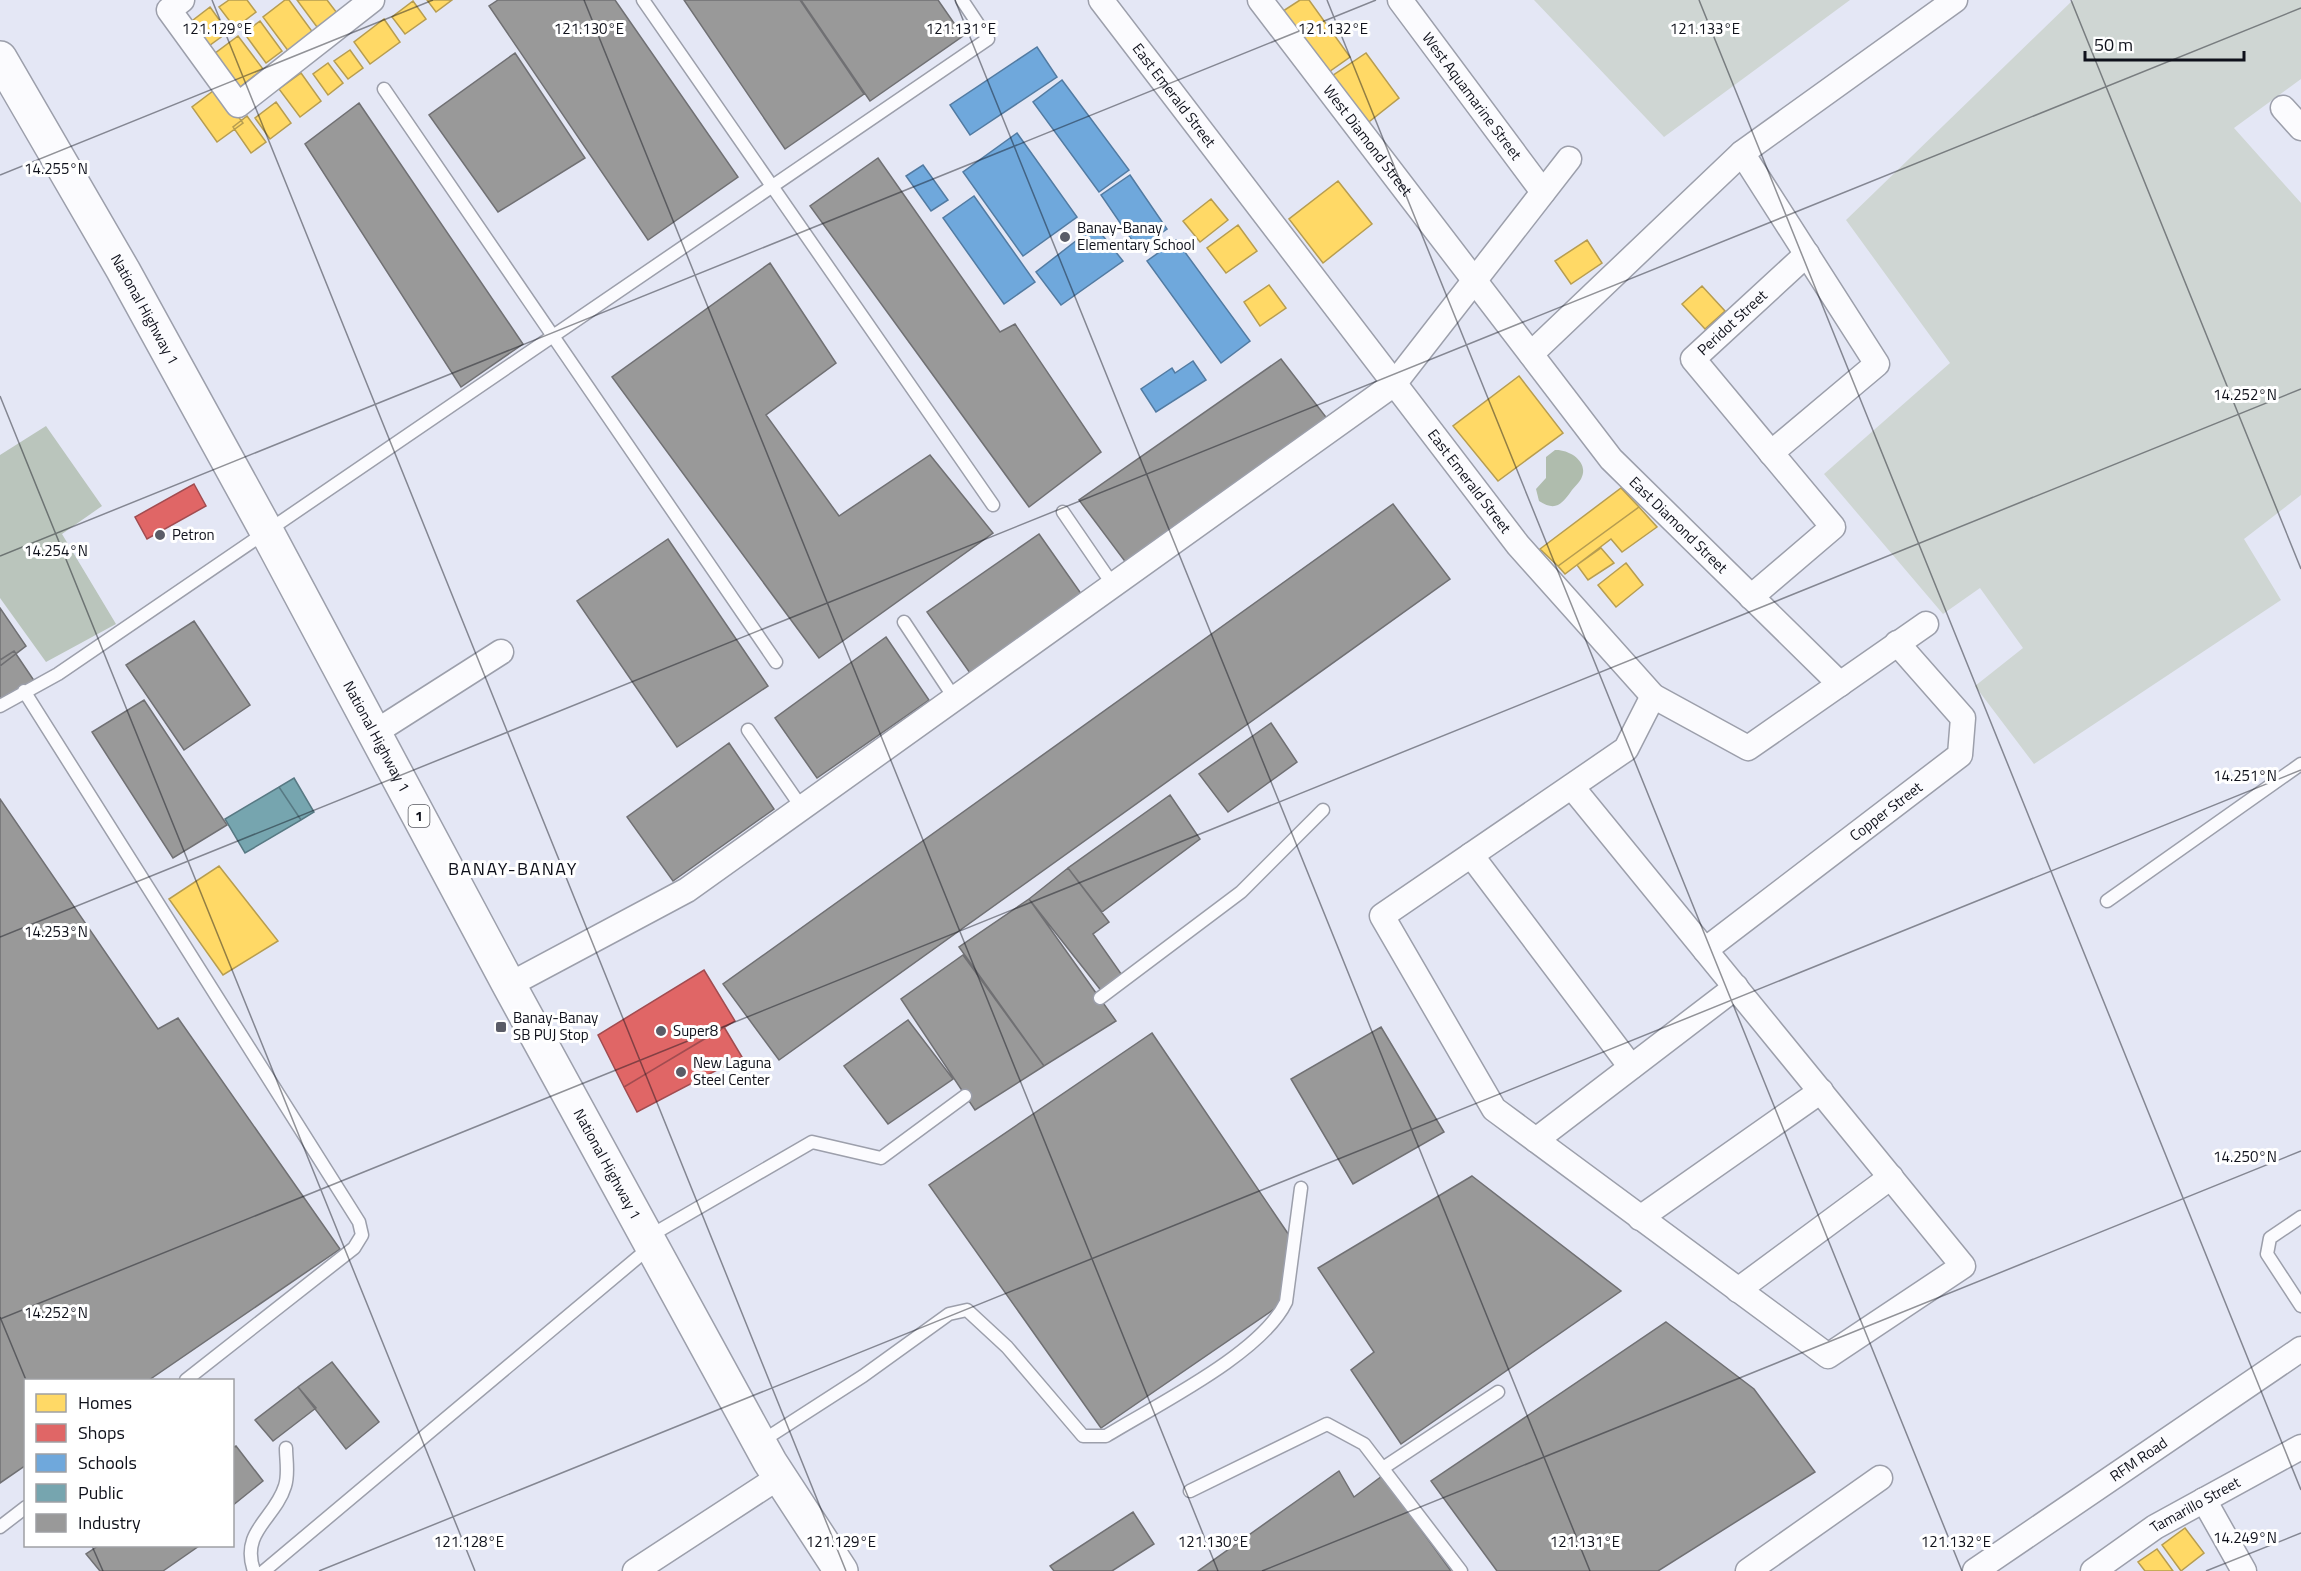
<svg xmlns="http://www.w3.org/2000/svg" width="2301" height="1571" font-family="'Titillium Web',sans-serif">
	<rect width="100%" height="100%" fill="#e4e7f5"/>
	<path fill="#cfd6d3" d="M1534,0H1850L1664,137Z
		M2073,0H2301V79L2234,128L2301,203V495L2244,539L2281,600L2034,764L1975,686L2023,648L1980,588L1943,614L1824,474L1950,363L1846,220Z"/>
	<path fill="#bac5bc" d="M46,426L102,506L62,534L116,624L46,662L0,598V455Z"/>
	<path fill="#afbcad" d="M1555,450C1569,449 1590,462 1581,479C1579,483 1575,486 1572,490C1562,504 1556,512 1539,501L1536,489L1546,478V457Z"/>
	<path fill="#ffd966" stroke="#b79d50" stroke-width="1.5" d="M229,0H247L256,12L235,28L219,7Z
		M285,0H289L314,34L289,52L263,17Z
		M297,0H327L337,13L317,27Z
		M427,0H452L436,12Z
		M1300,0H1309L1350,57L1326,74L1280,13Z
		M413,1L426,19L405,34L392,17Z
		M210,7L228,32L206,48L188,24Z
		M384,19L400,42L370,64L354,42Z
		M260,21L282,51L266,63L244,33Z
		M238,36L263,69L239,88L214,54Z
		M350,50L363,68L348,79L334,61Z
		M1366,53L1399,98L1365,125L1329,78Z
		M328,63L343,83L328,95L313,74Z
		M301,73L321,101L300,117L279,89Z
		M217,88L243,123L217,142L192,107Z
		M276,102L291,123L270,139L255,118Z
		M247,116L266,142L251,153L233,127Z
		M1338,181L1372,224L1323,263L1289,219Z
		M1211,199L1228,220L1200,242L1183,221Z
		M1238,225L1257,251L1226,273L1207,248Z
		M1587,240L1602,263L1571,284L1555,261Z
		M1269,285L1286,308L1260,326L1244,302Z
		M1702,286L1725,311L1705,329L1682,304Z
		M1519,376L1563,433L1498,481L1453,426Z
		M1621,488L1639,507L1558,566L1540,549Z
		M1639,507L1657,527L1622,552L1611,539L1565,574L1558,566Z
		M1601,548L1614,563L1588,580L1577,565Z
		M1626,563L1643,585L1616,607L1598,585Z
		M219,866L278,941L223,975L169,899Z
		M2185,1528L2204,1553L2181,1571L2162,1545Z
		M2157,1549L2173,1571H2145L2138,1562Z"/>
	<path fill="#e06666" stroke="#a14c50" stroke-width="1.5" d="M194,484L206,506L147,539L135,517Z
		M704,970L735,1021L624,1087L598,1035Z
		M724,1027L742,1057L637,1112L624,1087Z"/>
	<path fill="#6fa8dc" stroke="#527ba2" stroke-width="1.5" d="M1037,47L1057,77L970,135L950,105Z
		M1062,80L1129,170L1099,192L1033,102Z
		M1017,133L1077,217L1023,256L963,172Z
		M923,165L948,200L931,211L906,176Z
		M1130,175L1167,229L1138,249L1101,195Z
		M974,196L1035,282L1004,304L943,218Z
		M1095,226L1123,261L1061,305L1036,272Z
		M1176,240L1250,341L1221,363L1147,261Z
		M1193,361L1206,380L1156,412L1141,389L1172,368L1175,373Z"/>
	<path fill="#76a5af" stroke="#577983" stroke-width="1.5" d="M294,778L314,812L301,820L279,787Z
		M279,787L301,820L245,853L225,819Z"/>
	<path fill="#999" stroke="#707073" stroke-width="1.5" d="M498,0H615L738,177L648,240L489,6Z
		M684,0H800L864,94L785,149Z
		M801,0H938L963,36L870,101Z
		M515,53L585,158L498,212L429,115Z
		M359,103L523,344L461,387L305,144Z
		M878,158L1000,332L1015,324L1101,452L1029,507L810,206Z
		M770,263L836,363L766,415L839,516L930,455L993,533L819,658L612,377Z
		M1281,359L1329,421L1127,564L1079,500Z
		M1393,504L1450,579L779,1060L723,984Z
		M1039,534L1082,595L970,673L927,612Z
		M668,539L768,686L677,747L577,601Z
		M0,608L26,646L0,666Z
		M194,621L250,705L184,750L126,665Z
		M886,637L929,700L817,778L775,718Z
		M14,651L35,682L0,704V660Z
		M144,700L227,825L173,858L92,732Z
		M1271,723L1297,762L1228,812L1199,774Z
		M729,743L774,809L673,881L627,817Z
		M1170,795L1200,839L1102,912L1068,868Z
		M0,799L158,1029L178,1018L340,1249L149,1380H26V1465L0,1483Z
		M1068,868L1109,922L1093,934L1124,978L1103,993L1029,899Z
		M1029,899L1116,1021L1044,1066L959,947Z
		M963,955L1044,1066L975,1110L901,999Z
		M908,1020L953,1079L888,1124L844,1066Z
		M1381,1027L1444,1132L1353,1184L1291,1079Z
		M1152,1033L1293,1241L1283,1303L1101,1428L929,1185Z
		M1472,1176L1621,1291L1401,1444L1351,1370L1374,1352L1318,1268Z
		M1666,1322L1754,1389L1815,1472L1658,1571H1497L1431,1481Z
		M332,1362L379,1422L346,1449L298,1387Z
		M298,1387L316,1408L273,1441L255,1420Z
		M236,1446L263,1481L232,1506V1448Z
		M1339,1471L1354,1497L1382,1476L1451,1571H1198Z
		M1133,1512L1154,1544L1112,1571H1054L1050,1566Z
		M98,1546H199L163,1571H100L86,1554Z"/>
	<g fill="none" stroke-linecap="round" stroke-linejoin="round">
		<defs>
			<path id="service" d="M643,0L993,505
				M384,89L776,662
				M1063,512L1113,585
				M904,622L955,699
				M24,691L359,1222L362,1235L354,1248L186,1380
				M0,706L58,674L988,39L962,0
				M748,730L802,808
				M2107,901L2301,764
				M1100,998L1241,892L1323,810
				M2301,1217L2270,1238L2267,1254L2301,1306
				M648,1237L812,1142L881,1158L965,1096
				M759,1443L863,1376L949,1314L967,1310L1007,1347L1083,1436H1106C1156,1405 1261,1354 1286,1302L1301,1188
				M1383,1468L1498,1392
				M1190,1491L1327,1424L1364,1444L1461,1571
				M0,1527L26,1507
				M254,1571C240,1531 275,1519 285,1486C289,1474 286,1460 286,1448
				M264,1571L649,1248"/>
			<g id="minor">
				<path d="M182,0L169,10L238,105L372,0"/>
				<path id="s1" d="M1101,0L1518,545L1653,696L1748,748L1926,624"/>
				<path id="s2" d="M1260,0L1611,459L1840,684"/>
				<path id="s3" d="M1400,0L1543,192"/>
				<path d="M2283,108L2301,128"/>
				<path d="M1742,153L1877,364L1771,453"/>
				<path d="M1531,354L1742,153L1955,0"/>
				<path id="s4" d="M1751,597L1833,527L1693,359L1807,254"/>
				<path d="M374,733L501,652"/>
				<path d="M1572,787L1963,1266L1828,1356L1494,1109L1382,916L1626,749L1653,696"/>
				<path d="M1471,855L1631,1067"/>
				<path id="s5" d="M1705,950L1960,755L1963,718L1897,643"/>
				<path d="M509,985L687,890L1394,384L1569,159"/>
				<path d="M1536,1140L1736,987"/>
				<path d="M1640,1218L1821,1091"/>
				<path d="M1738,1290L1891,1177"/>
				<path d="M2204,1500L2244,1571"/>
				<path d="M635,1571L779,1477"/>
				<path d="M1748,1571L1880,1478"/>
				<path id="s6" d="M1975,1571L2301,1349"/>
				<path id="s7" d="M2093,1571L2155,1527L2301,1447"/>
			</g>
			<g id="trunk">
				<path id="s8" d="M0,58L123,270L267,532L509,985L770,1462L841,1571"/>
			</g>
		</defs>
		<use href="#service" stroke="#9c9fab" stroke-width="15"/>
		<use href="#minor" stroke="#9c9fab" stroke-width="27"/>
		<use href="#trunk" stroke="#9c9fab" stroke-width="36"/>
		<use href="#service" stroke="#fbfbfe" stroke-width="12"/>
		<use href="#minor" stroke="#fbfbfe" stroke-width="24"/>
		<use href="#trunk" stroke="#fbfbfe" stroke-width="33"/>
	</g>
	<path fill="none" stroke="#0f111b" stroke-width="1.5" stroke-opacity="0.45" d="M212,0L846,1571M584,0L1218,1571M955,0L1590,1571M1327,0L1962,1571M1699,0L2301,1490M2071,0L2301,569M0,175L433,0M0,396L475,1571M0,556L1376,0M0,937L2301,8M0,1317L26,1380M0,1319L2301,389M92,1546L103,1571M319,1571L2301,770M1262,1571L2301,1151M2206,1571L2301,1533"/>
	<g fill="#5a5c67" stroke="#fff" stroke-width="2">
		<circle cx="1065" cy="237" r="6"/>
		<circle cx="160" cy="535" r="6"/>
		<rect x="495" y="1021" width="12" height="12" rx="3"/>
		<circle cx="661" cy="1031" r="6"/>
		<circle cx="681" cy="1072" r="6"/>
	</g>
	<g text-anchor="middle" stroke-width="6" stroke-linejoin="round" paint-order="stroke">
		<rect fill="#fff" stroke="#57585f" stroke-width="1.5" x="408.5" y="805" width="21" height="22" rx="4.5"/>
		<g font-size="14" font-weight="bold" fill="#0f111b">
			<text x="419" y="821">1</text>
		</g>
		<g font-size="15" fill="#0f111b" stroke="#fff">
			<text dy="5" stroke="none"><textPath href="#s1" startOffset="120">East Emerald Street</textPath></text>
			<text dy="5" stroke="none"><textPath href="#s3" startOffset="120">West Aquamarine Street</textPath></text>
			<text dy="5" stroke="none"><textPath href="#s2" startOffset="177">West Diamond Street</textPath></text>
			<text dy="5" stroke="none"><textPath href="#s8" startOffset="290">National Highway 1</textPath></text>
			<text dy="5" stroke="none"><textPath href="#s4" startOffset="380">Peridot Street</textPath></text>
			<text dy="5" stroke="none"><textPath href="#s1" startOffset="606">East Emerald Street</textPath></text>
			<text dy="5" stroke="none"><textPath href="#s2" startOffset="672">East Diamond Street</textPath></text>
			<text dy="5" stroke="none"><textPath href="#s8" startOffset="776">National Highway 1</textPath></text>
			<text dy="5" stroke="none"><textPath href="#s5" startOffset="228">Copper Street</textPath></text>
			<text dy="5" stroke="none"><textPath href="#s8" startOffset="1262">National Highway 1</textPath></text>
			<text dy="5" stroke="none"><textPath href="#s6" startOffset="198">RFM Road</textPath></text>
			<text dy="5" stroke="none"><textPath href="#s7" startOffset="122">Tamarillo Street</textPath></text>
		</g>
		<g font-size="15" fill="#0f111b" stroke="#fff" text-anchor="start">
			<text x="1077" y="233">Banay-Banay<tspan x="1077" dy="17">Elementary School</tspan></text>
			<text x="172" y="540">Petron</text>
			<text x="513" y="1023">Banay-Banay<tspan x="513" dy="17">SB PUJ Stop</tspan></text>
			<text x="673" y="1036">Super8</text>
			<text x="693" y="1068">New Laguna<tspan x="693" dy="17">Steel Center</tspan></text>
		</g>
		<g font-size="18" letter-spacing="1.5" fill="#0f111b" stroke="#fff">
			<text x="513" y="875">BANAY-BANAY</text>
		</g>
	</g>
	<g font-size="15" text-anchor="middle" fill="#0f111b" stroke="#fff" stroke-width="6" stroke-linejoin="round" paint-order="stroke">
		<text x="217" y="34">121.129°E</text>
		<text x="589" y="34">121.130°E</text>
		<text x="961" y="34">121.131°E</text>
		<text x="1333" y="34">121.132°E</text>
		<text x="1705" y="34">121.133°E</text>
		<text x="56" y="174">14.255°N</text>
		<text x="2245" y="400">14.252°N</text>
		<text x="56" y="556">14.254°N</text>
		<text x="2245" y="781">14.251°N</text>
		<text x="56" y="937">14.253°N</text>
		<text x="2245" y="1162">14.250°N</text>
		<text x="56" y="1318">14.252°N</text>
		<text x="2245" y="1543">14.249°N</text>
		<text x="469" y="1547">121.128°E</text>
		<text x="841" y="1547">121.129°E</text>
		<text x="1213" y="1547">121.130°E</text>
		<text x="1585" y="1547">121.131°E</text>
		<text x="1956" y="1547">121.132°E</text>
	</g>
	<rect x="24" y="1379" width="210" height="168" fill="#ffffff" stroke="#9fa0a4" stroke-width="1.5"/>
	<rect x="36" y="1394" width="30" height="18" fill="#ffd966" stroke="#9fa0a4" stroke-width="1.5"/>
	<text x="78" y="1409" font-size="18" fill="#0f111b">Homes</text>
	<rect x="36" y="1424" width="30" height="18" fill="#e06666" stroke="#9fa0a4" stroke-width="1.5"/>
	<text x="78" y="1439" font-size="18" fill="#0f111b">Shops</text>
	<rect x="36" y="1454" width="30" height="18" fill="#6fa8dc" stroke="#9fa0a4" stroke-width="1.5"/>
	<text x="78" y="1469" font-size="18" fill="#0f111b">Schools</text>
	<rect x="36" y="1484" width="30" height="18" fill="#76a5af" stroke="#9fa0a4" stroke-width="1.5"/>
	<text x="78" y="1499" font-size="18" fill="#0f111b">Public</text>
	<rect x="36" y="1514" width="30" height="18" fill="#999999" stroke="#9fa0a4" stroke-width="1.5"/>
	<text x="78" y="1529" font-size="18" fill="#0f111b">Industry</text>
	<path d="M2085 51v9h159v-9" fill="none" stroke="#0f111b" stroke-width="3"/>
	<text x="2094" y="51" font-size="18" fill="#0f111b" stroke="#ffffff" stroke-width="4.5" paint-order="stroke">50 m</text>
</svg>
